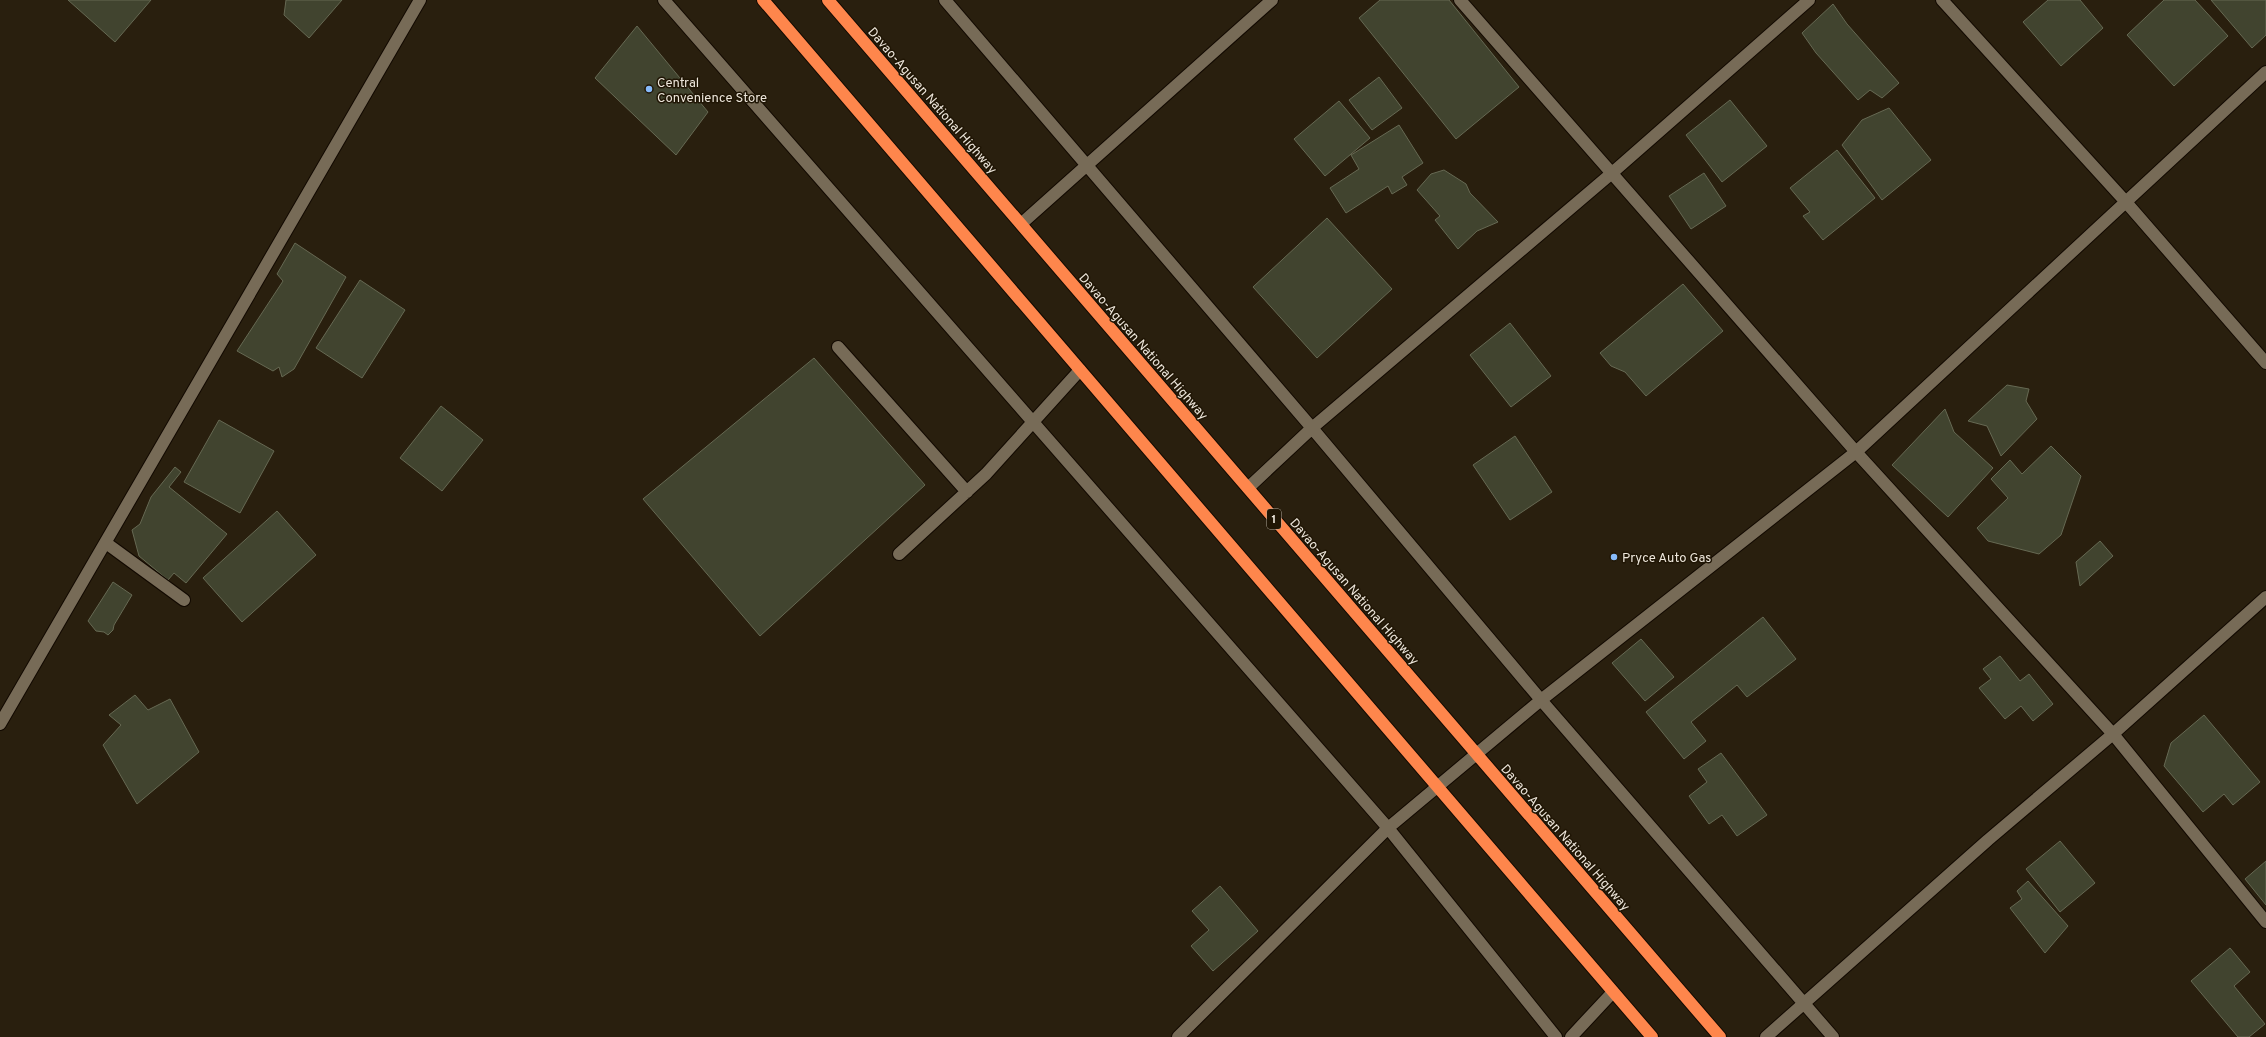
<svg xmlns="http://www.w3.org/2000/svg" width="2266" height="1037" font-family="Overpass,sans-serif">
	<rect width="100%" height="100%" fill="#291f0e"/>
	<path fill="#41442f" stroke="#666953" d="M68,0H151L115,42Z
		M286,0H342L309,38L284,15Z
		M1380,0H1449L1519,87L1456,139L1359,18Z
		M2048,0H2080L2103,28L2061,66L2023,22Z
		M2164,0H2195L2228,36L2174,86L2127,35Z
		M2211,0H2266V35L2252,48Z
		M1833,4L1847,24L1899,83L1882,98L1870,90L1858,100L1816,53L1802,33Z
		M637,26L708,112L676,155L595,78Z
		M1379,77L1402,108L1372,130L1349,100Z
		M1730,100L1767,146L1722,182L1686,135Z
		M1339,101L1370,138L1325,176L1294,139Z
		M1889,108L1931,160L1882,200L1842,145L1862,120Z
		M1399,125L1423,163L1402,177L1407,185L1392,194L1388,186L1346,213L1330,188L1359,169L1351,155Z
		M1837,150L1875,198L1823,240L1803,216L1810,212L1790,188Z
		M1444,170L1466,184L1470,193L1498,222L1477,231L1458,249L1435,220L1440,216L1417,190L1431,174Z
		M1704,173L1726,206L1691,229L1669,196Z
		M1327,218L1392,289L1317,358L1253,287Z
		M295,243L346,277L294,369L282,377L279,367L273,371L237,351L283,281L277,274Z
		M360,280L405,310L362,378L316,348Z
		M1683,284L1723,331L1646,396L1625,372L1611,366L1600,353Z
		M1510,323L1551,376L1511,407L1470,355Z
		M814,358L925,485L760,636L643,499Z
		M2007,385L2029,389L2026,401L2037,419L2001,456L1987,426L1968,421Z
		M441,406L483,440L442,491L400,458Z
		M1945,409L1954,432L1993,468L1948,517L1892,465Z
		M219,420L274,451L240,513L184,482Z
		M1515,436L1552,492L1510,520L1473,465Z
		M2051,446L2081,476L2061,535L2039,554L1988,541L1977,528L2008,498L1991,479L2010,460L2022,474Z
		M175,467L181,472L169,487L227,534L186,583L174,573L168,580L139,556L132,530L140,524L151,497Z
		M277,511L316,555L242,622L203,578Z
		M2100,541L2113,556L2080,586L2076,562Z
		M113,582L132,595L114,625L113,630L108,635L104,632L96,631L88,621Z
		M1763,617L1796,659L1747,697L1737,685L1691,722L1706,741L1684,759L1646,712Z
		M1641,639L1674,677L1645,701L1612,663Z
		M2000,656L2020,681L2029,674L2053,704L2033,721L2021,706L2005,719L1979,688L1991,679L1983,669Z
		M135,695L148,710L170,699L199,752L137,804L103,745L121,725L109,715Z
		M2204,715L2260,782L2233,805L2224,794L2203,812L2164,766L2171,743Z
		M1721,753L1767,815L1737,836L1722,815L1709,824L1689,796L1707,782L1698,769Z
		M2060,841L2095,883L2060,912L2026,869Z
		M2266,861V905L2245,879Z
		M2028,881L2068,926L2045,953L2010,908L2022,899L2017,891Z
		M1220,886L1258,931L1213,971L1191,946L1209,930L1192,911Z
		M2230,948L2250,972L2234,986L2265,1024L2249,1037H2238L2191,981Z"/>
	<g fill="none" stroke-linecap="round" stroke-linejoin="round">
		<defs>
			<path id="minor" d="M664,0L1388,828L1556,1037
				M945,0L1312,428L1541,700L1833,1037
				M1460,0L1856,452L2113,734L2266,922
				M1942,0L2125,201L2266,363
				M1021,224L1272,0
				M838,347L967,492
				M1248,488L1312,428L1612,173L1809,0
				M106,543L184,600
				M899,554L986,474L1080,370
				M0,724L420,0
				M1178,1037L1388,828L1541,700L1856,452L2266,72
				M1571,1037L1613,992
				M1766,1037L1988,840L2113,734L2266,597"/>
			<path id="highway" d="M763,0L1652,1037
				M828,0L1720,1037"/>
		</defs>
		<use href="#minor" stroke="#120900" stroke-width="14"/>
		<use href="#highway" stroke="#120900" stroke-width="14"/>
		<use href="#minor" stroke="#776b57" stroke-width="12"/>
		<use href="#highway" stroke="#fe864c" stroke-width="12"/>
	</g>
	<g fill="#87bbfb" stroke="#201605" stroke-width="1.5">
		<circle cx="649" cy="89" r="4"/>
		<circle cx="1614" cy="557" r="4"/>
	</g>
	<g text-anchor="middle" stroke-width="3" stroke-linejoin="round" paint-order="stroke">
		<rect fill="#201605" stroke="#b0a89b" stroke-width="1" x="1267" y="509" width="14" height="20" rx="3"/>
		<g font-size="12" font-weight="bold" fill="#ede6db">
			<text x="1274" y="523">1</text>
		</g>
		<g font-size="13" fill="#ede6db" stroke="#201605" text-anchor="start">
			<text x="657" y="87">Central<tspan x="657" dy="15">Convenience Store</tspan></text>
			<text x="1622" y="562">Pryce Auto Gas</text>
		</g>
		<g font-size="13" fill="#ede6db" stroke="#201605">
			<text transform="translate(933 100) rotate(49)" y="5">Davao-Agusan National Highway</text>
			<text transform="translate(1144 346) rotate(49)" y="5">Davao-Agusan National Highway</text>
			<text transform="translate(1355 591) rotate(49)" y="5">Davao-Agusan National Highway</text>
			<text transform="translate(1566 837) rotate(49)" y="5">Davao-Agusan National Highway</text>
		</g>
	</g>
</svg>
